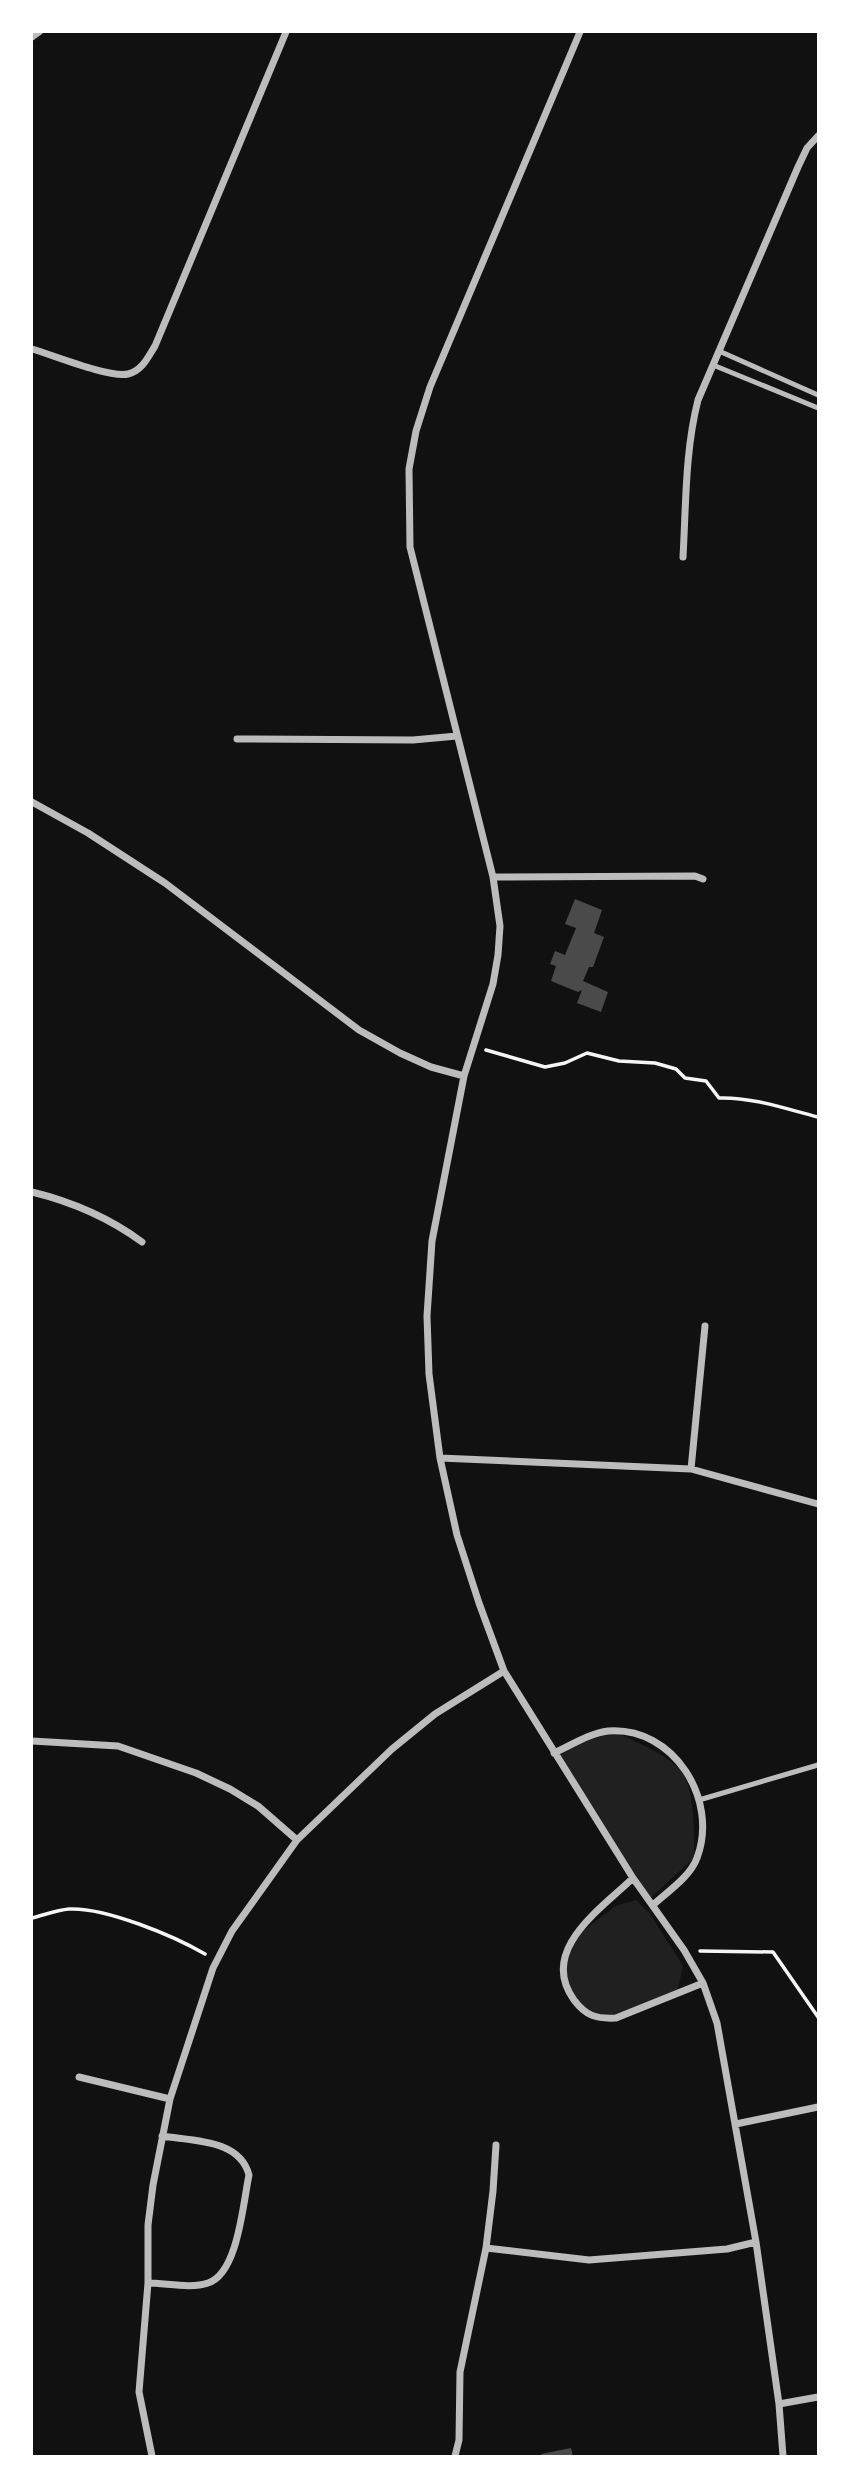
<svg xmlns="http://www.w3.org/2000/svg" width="850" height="2488" font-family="Manrope,sans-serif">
	<rect width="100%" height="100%" fill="#111"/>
	<path fill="#202020" d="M612,1731C631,1740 676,1757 685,1777C695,1802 694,1832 694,1858L649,1899L558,1753Z
		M636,1900L650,1914L683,1966L677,1993L621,2015L589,2014L567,1987L563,1962L572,1939L616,1906Z"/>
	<path fill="#4a4a4a" d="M575,899L602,910L594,933L604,937L593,967H589L583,981L608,992L601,1012L577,1003L582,990L578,992L551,981L556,966L550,964L555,951L565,955L576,928L565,924Z
		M571,2448L573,2456H542L541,2454Z"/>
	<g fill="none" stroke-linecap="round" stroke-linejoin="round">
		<path stroke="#f5f5f5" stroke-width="3.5" d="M486,1050L545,1067L565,1063L587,1053L619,1061L655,1063L676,1069L685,1078L706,1081L719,1098C753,1097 786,1109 818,1117
			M32,1918C44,1915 57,1910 69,1909C105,1907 174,1936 205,1954
			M700,1951L773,1952L818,2017"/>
		<path stroke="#bcbcbc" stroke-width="5" d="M719,351L818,395
			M713,365L818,408
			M699,1800L818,1765"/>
		<path stroke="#bcbcbc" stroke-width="7" d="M580,32L430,387L416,431L409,469L410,547L493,877L500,926L498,955L493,984L464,1076L432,1241L427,1316L429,1374L440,1458L457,1535L479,1603L504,1671L633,1878L684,1950L703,1983L717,2023L756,2242L779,2404L783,2456
			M32,37L39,32
			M32,349C53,355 109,378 128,374C142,371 148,357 155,346L286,32
			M683,557C686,505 685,451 698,400L798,167L807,148L818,136
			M237,739L413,740L457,736
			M32,802L88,833L165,883L359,1030L400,1053L431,1067L464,1076
			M493,877L695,876L703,879
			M32,1192C73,1202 108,1217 142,1242
			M440,1458L691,1469L818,1504
			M691,1469L705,1326
			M32,1741L118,1746L196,1773L230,1789L258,1806L297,1840
			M554,1753C570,1746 590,1733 608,1731C674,1726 719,1800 697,1858C690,1877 667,1892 653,1905
			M633,1878C601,1909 538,1950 574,2000C586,2016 596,2019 616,2018L703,1983
			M79,2077L170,2099
			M736,2124L818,2107
			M486,2248L589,2260L727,2249L756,2242
			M148,2283C166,2283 191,2289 208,2283C238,2274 243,2203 249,2175C240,2139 193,2141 162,2136
			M779,2404L818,2397
			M152,2456L139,2392L148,2283V2225L153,2185L170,2099L213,1968L232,1931L297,1840L392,1749L435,1714L504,1671
			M455,2456L459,2440L460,2372L486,2248L493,2191L496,2145"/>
	</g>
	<rect width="850" height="2488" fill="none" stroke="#ffffff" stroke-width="66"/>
</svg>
